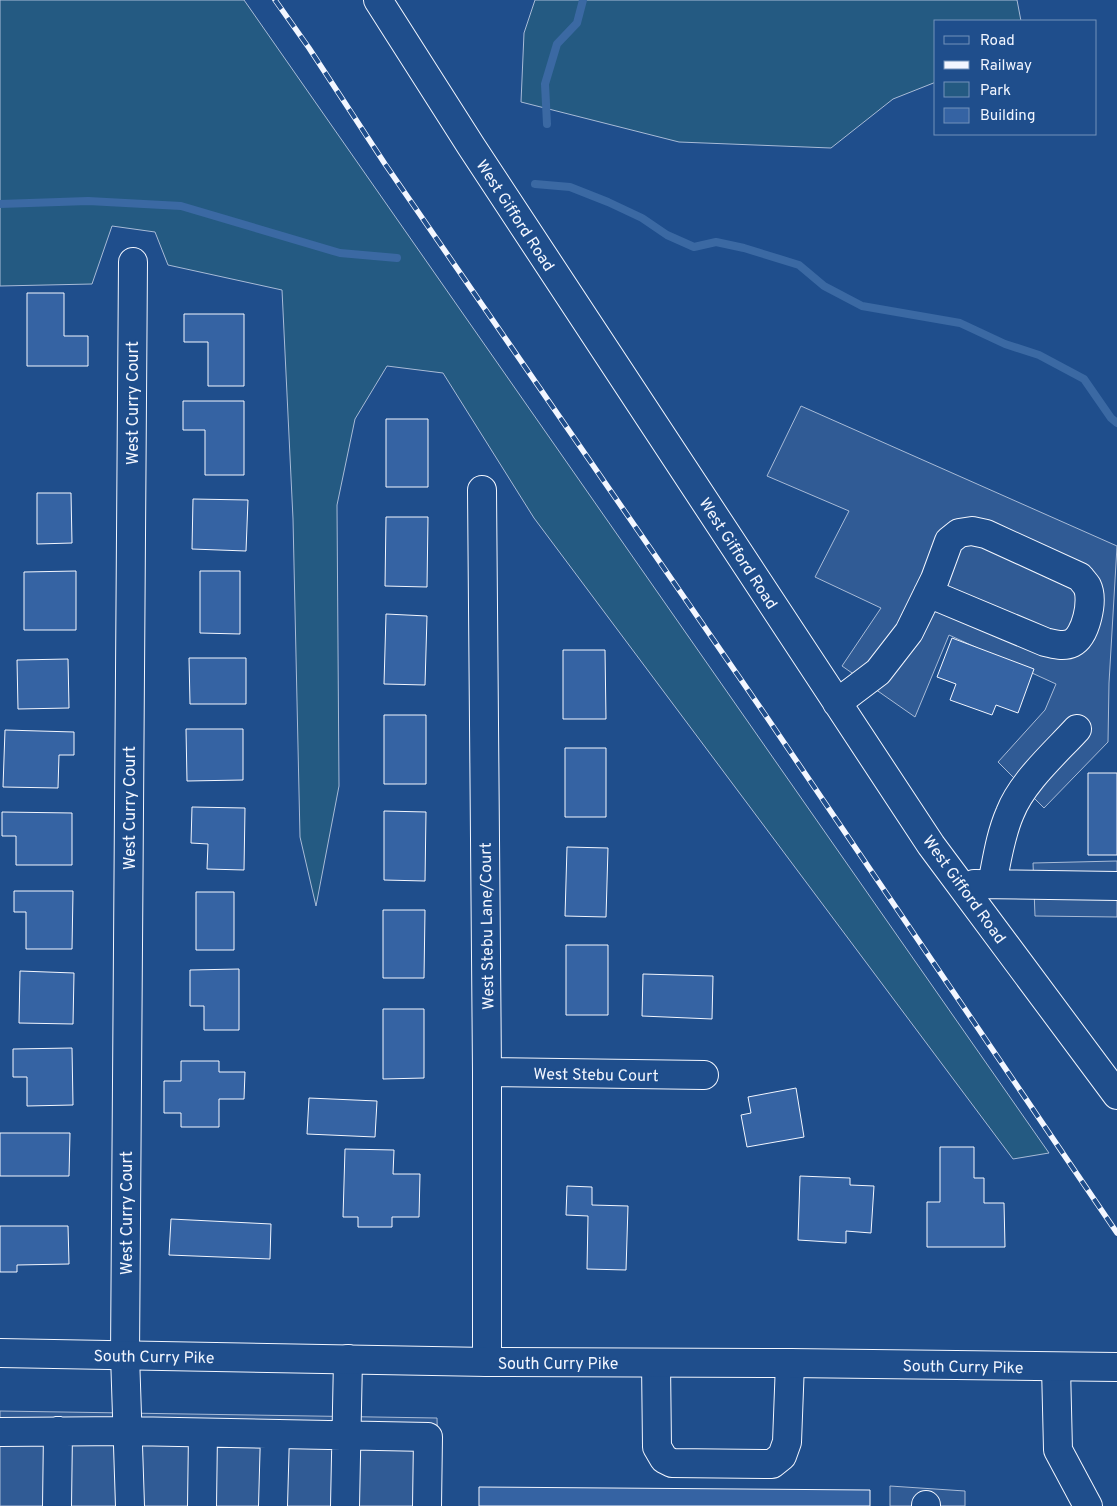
<svg xmlns="http://www.w3.org/2000/svg" width="1117" height="1506" font-family="Overpass,sans-serif">
	<rect width="100%" height="100%" fill="#1f4e8c"/>
	<path fill="#245a82" stroke="#a8bbd7" d="M0,0H244L1049,1153L1013,1159L534,518L443,373L387,366L355,419L337,505L339,786L316,906L300,837L293,519L282,290L168,265L155,232L112,226L92,284L0,286Z
		M535,0H1017L1021,21H936V82L893,99L831,148L679,142L521,102L524,33Z"/>
	<path fill="#305b95" stroke="#a8bbd7" d="M801,406L1117,546L1109,683L1108,742L1044,808L998,762L1045,710L1056,684L949,635L915,717L842,666L881,608L815,577L849,511L767,476Z
		M1117,861V917L1035,916L1033,863Z
		M0,1411L437,1418L439,1506H0Z
		M890,1486L965,1491V1506H890Z"/>
	<g fill="none" stroke-linecap="round" stroke-linejoin="round">
		<path stroke="#3b69a3" stroke-width="8" d="M547,124L545,84L557,44L577,23L583,0
			M535,184L570,187L608,202L642,218L667,235L694,247L716,242L744,248L799,265L824,286L862,306L960,323L1005,344L1039,355L1084,379L1111,418L1117,423
			M0,204L88,201L181,206L340,253L397,258"/>
	</g>
	<path fill="#3563a3" stroke="#f2f6ff" d="M27,293H64V336H88V366H27Z
		M184,314H244V386H208V342H184Z
		M183,401H244V475H205V430H183Z
		M386,419H428V487H386Z
		M37,493H71L72,543L37,544Z
		M193,499L248,500L246,551L192,549Z
		M386,517H428L427,587L385,586Z
		M76,571V630H24V572Z
		M200,571H240V634L200,633Z
		M386,614L427,616L425,685L384,684Z
		M952,638L1034,669L1018,713L996,705L992,715L950,700L956,684L937,677Z
		M563,650H605L606,719H563Z
		M189,658H246V704H190Z
		M68,659L69,708L18,709L17,660Z
		M384,715H426V784H384Z
		M186,729H243V780L187,781Z
		M5,730L74,732V755H59L58,788L3,787Z
		M565,748H606V817H565Z
		M1088,773H1117V855H1088Z
		M192,807L245,808L244,870L207,869L208,844L191,843Z
		M384,811L426,812L425,881L384,880Z
		M2,812L72,813V865H16V836H2Z
		M567,847L608,848L606,917L565,916Z
		M14,891H73L72,949H26V912H14Z
		M196,892H234V950H196Z
		M383,910H425L424,978H383Z
		M566,945H608V1015H566Z
		M239,969V1030H204V1006H190V970Z
		M20,971L74,973L73,1024L19,1023Z
		M643,974L713,976L712,1019L642,1016Z
		M383,1009H424V1078L383,1079Z
		M72,1048L73,1105L27,1106V1077H13V1049Z
		M181,1061H219V1072H245L244,1099H219V1127H181V1113H164V1081H181Z
		M796,1088L804,1137L747,1147L741,1115L751,1113L748,1097Z
		M309,1098L377,1101L375,1137L307,1134Z
		M0,1133H70L69,1176H0Z
		M940,1147H974V1178H984V1203H1004L1005,1247H927V1202H940Z
		M345,1149L394,1150L393,1174H420L419,1217H392V1227H358V1217H343Z
		M800,1176L850,1178V1185L874,1186L871,1233L846,1231V1243L798,1240Z
		M567,1186L592,1187V1205L628,1206L626,1270L587,1269L588,1216L566,1215Z
		M171,1219L271,1224L270,1259L169,1255Z
		M0,1226H68L69,1264L17,1265V1272H0Z
		M479,1487L870,1490V1506H479Z"/>
	<g fill="none" stroke-linecap="round" stroke-linejoin="round">
		<defs>
			<path id="minor" d="M378,0L471,146L931,845L1117,1095
				M482,490L487,1072V1362
				M837,703L878,672L909,632L935,579L949,541L959,533L972,531L986,534L1080,577C1082,580 1085,583 1087,586C1094,600 1086,636 1072,643C1064,647 1053,644 1045,642L928,593
				M974,884L1117,886
				M992,884C997,860 1000,836 1010,813C1022,782 1055,753 1077,729
				M487,1072L704,1075
				M656,1363L657,1447L664,1459L672,1463L772,1464L782,1456L787,1442L790,1363
				M1056,1367L1058,1450L1088,1506
				M0,1432L127,1431L428,1437L427,1506
				M926,1505V1506
				M57,1506L58,1431
				M130,1506L125,1355L133,262
				M202,1506L203,1433
				M273,1506L275,1434
				M345,1506L348,1359"/>
			<path id="major" d="M0,1353L487,1362L790,1363L1117,1367"/>
		</defs>
		<use href="#minor" stroke="#f2f6ff" stroke-width="30"/>
		<use href="#major" stroke="#f2f6ff" stroke-width="30"/>
		<use href="#minor" stroke="#1f4e8c" stroke-width="28"/>
		<use href="#major" stroke="#1f4e8c" stroke-width="28"/>
		<defs>
			<path id="rail" d="M275,0L309,48L385,164L766,716L1117,1233"/>
		</defs>
		<use href="#rail" stroke="#f2f6ff" stroke-width="5.5"/>
		<use href="#rail" stroke="#1f4e8c" stroke-width="4" stroke-dasharray="11" stroke-linecap="butt"/>
	</g>
	<g text-anchor="middle" stroke-width="4" stroke-linejoin="round" paint-order="stroke">
		<g font-size="16" fill="#f2f6ff" stroke="#1f4e8c">
			<text transform="translate(516 215) rotate(57)" y="6">West Gifford Road</text>
			<text transform="translate(132 403) rotate(-90)" y="6">West Curry Court</text>
			<text transform="translate(739 553) rotate(57)" y="6">West Gifford Road</text>
			<text transform="translate(129 808) rotate(-90)" y="6">West Curry Court</text>
			<text transform="translate(965 889) rotate(54)" y="6">West Gifford Road</text>
			<text transform="translate(486 926) rotate(-91)" y="6">West Stebu Lane/Court</text>
			<text transform="translate(596 1074) rotate(1)" y="6">West Stebu Court</text>
			<text transform="translate(126 1213) rotate(-90)" y="6">West Curry Court</text>
			<text transform="translate(154 1356) rotate(1)" y="6">South Curry Pike</text>
			<text x="558" y="1369">South Curry Pike</text>
			<text transform="translate(963 1366) rotate(1)" y="6">South Curry Pike</text>
		</g>
	</g>
	<rect x="934" y="20" width="162" height="115" fill="#1f4e8c" stroke="#7391ba"/>
	<rect x="944" y="36" width="25" height="8" fill="#1f4e8c" stroke="#7391ba"/>
	<text x="980" y="45" font-size="15" fill="#f2f6ff">Road</text>
	<rect x="944" y="61" width="25" height="8" fill="#f2f6ff" stroke="#7391ba"/>
	<text x="980" y="70" font-size="15" fill="#f2f6ff">Railway</text>
	<rect x="944" y="82" width="25" height="15" fill="#245a82" stroke="#7391ba"/>
	<text x="980" y="95" font-size="15" fill="#f2f6ff">Park</text>
	<rect x="944" y="108" width="25" height="15" fill="#3563a3" stroke="#7391ba"/>
	<text x="980" y="120" font-size="15" fill="#f2f6ff">Building</text>
</svg>
